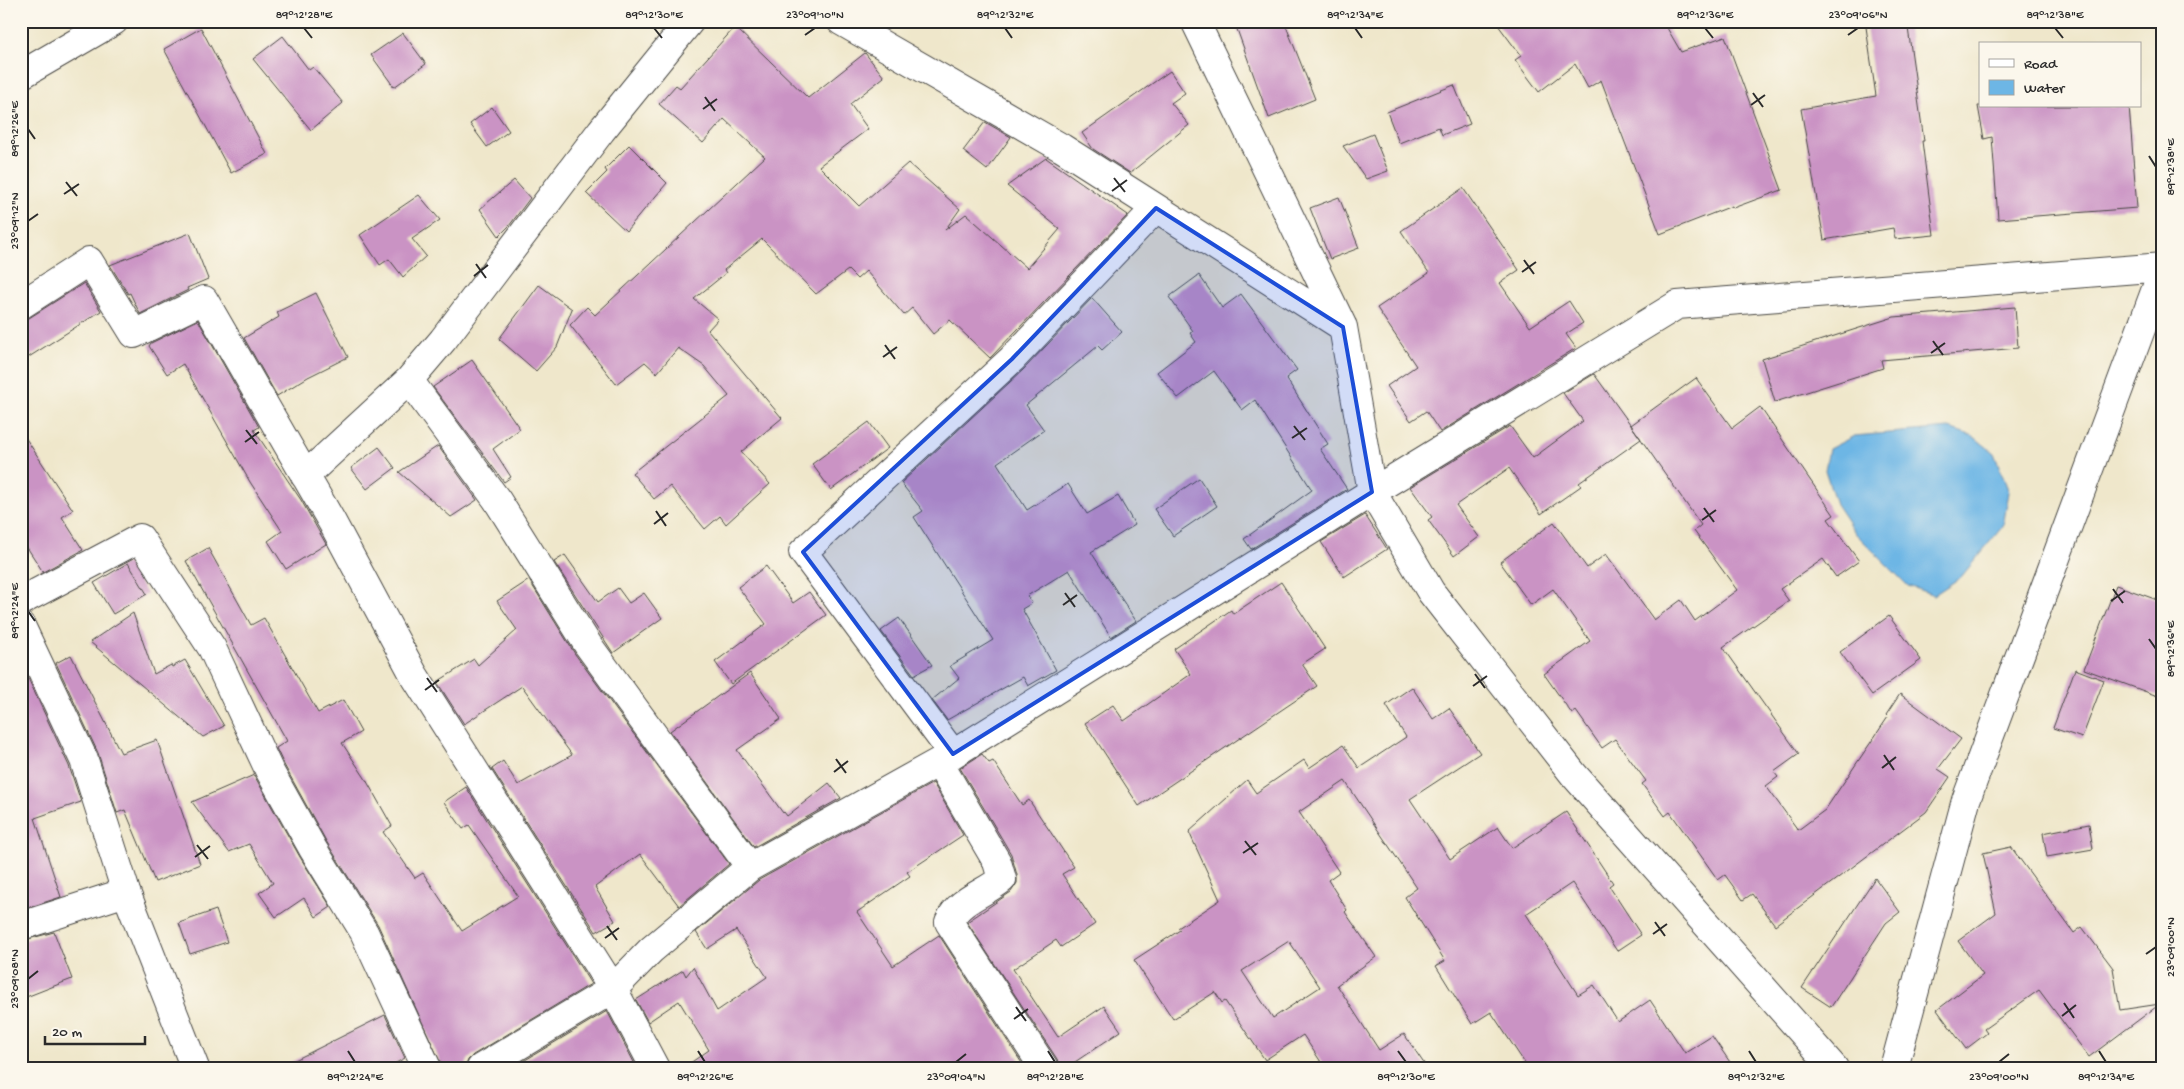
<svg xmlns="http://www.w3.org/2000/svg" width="2184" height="1089" font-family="'Gochi Hand',sans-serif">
	<rect width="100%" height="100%" fill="#fbf7ec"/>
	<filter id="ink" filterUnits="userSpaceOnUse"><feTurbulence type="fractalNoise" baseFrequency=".02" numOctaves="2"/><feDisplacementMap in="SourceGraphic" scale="10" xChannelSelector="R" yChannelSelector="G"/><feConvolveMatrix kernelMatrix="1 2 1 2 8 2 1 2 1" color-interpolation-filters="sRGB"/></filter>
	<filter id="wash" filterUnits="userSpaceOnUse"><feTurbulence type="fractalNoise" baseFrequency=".0096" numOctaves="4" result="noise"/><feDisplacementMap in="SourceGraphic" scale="20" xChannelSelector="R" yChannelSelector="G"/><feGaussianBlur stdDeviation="1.12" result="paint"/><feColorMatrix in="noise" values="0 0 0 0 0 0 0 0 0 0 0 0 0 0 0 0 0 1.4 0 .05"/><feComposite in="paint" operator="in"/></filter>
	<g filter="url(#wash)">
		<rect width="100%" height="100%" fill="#efe7cb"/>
		<path fill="#6db6e5" stroke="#4c7088" d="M1949,428L1973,436L1994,453L2009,492L2003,526L1961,577L1934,595L1908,586L1856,534L1836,504L1825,470L1829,449L1854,436Z"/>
		<g id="blocks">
			<path fill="#ca93c4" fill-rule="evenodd" d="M1234,21H1284L1315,99L1269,118Z
				M1495,21H1663L1681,52L1725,36L1782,190L1733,208L1732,206L1660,234L1601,80L1588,88L1575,64L1539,92L1515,60L1521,56Z
				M1907,21L1924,141H1922L1934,235L1895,239L1893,228L1824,240L1801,109L1876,96L1866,27Z
				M735,27L808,98L865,53L884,77L850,104L868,129L819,166L859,206L908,163L960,209L945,230L966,214L1027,268L1060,229L1007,186L1046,158L1128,215L990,358L950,320L933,334L912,308L904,315L866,271L857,279L848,270L816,294L762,239L724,270L726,273L694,299L718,319L708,330L782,418L741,452L770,484L726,524L720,516L705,529L670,486L654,499L632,473L729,396L704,366L678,348L657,373L645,362L616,384L570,325L587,307L595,315L765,157L724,119L703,143L659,104L676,85L680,88Z
				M201,28L267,154L231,173L164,49Z
				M403,33L426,64L394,87L371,55Z
				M283,36L309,70L313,67L343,103L311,130L253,59Z
				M1170,71L1185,93L1171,103L1189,125L1130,173L1093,149L1082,133Z
				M1454,85L1470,124L1442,135L1439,127L1399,143L1387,112Z
				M1978,106H2129L2137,208L1998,219L1992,137L1984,139Z
				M492,107L509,131L487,147L470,124Z
				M985,122L1011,137L987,170L963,151Z
				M1373,134L1388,171L1366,179L1343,146Z
				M629,145L667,183L626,231L586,193L607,172L605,169Z
				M514,180L530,198L509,226L499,236L480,209Z
				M1463,188L1519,270L1500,283L1530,327L1569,301L1583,323L1566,334L1576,348L1440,432L1426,411L1411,421L1387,386L1416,366L1377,308L1429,273L1401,231Z
				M419,195L440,220L412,239L426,256L403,277L389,259L380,265L360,235Z
				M1339,197L1359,248L1330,259L1310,208Z
				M190,233L208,279L187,288L188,290L140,314L130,293L128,294L110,265Z
				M1199,275L1222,308L1241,294L1297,370L1286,378L1328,444L1320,449L1347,489L1251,549L1244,539L1312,490L1255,400L1242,410L1214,371L1178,398L1157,372L1196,342L1190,333L1193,331L1169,297Z
				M84,283L101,311L21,362V321L29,318Z
				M539,285L572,309L557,347L536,371L499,339Z
				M316,293L348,357L308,377L277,396L244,338L279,317L277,312Z
				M1092,298L1122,332L1102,350L1098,346L1026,405L1044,430L997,463L1027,510L1068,484L1087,514L1118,496L1135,525L1091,552L1136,621L1111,637L1069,570L1027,596L1032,603L1022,609L1056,670L1028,686L1023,677L947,720L932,700L959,678L950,666L993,640L914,517L923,511L901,483L1023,370Z
				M2015,307L2018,348L1881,360L1883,368L1775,402L1762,359L1894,317Z
				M198,320L259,427L254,430L301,500L326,544L286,569L268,541L282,531L250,482L183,364L167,374L149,346L151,343Z
				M472,360L520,429L493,449L511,477L504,482L433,387Z
				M1594,374L1641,439L1579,483L1581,486L1541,514L1509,468L1456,505L1479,537L1454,556L1428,520L1432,517L1410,487L1510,426L1533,458L1583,421L1563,393Z
				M1696,378L1732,428L1760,407L1834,515L1828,519L1859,561L1836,577L1823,559L1780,589L1789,601L1723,647L1799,754L1774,772L1778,777L1766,786L1798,830L1825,810L1888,717L1886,715L1900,694L1961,739L1938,769L1950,777L1926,812L1775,925L1752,894L1743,900L1725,875L1718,880L1670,812L1665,816L1642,784L1646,781L1615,739L1602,748L1576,711L1572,714L1544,674L1590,641L1553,589L1531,605L1500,562L1554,522L1587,568L1606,554L1654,620L1681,600L1695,621L1737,590L1694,531L1701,525L1631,425Z
				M869,422L888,448L831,490L812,464Z
				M21,431L73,510L62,517L83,550L43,572L21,538Z
				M438,446L477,500L451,517L399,472Z
				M379,447L395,468L367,489L351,468Z
				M1199,478L1217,506L1173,536L1154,509Z
				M1365,515L1387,549L1344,577L1321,542Z
				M208,548L251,625L264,618L318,713L343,700L361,732L342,743L365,778L392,826L383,832L415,878L423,873L462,931L518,896L469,825L463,829L444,802L466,787L591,984L473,1055L468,1060L465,1068H443L378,925L326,841L283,763L276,748L287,741L186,561Z
				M565,555L598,602L618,588L629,603L644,593L662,618L613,653L554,562Z
				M128,563L147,594L113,614L94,583Z
				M766,566L793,603L809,592L826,615L731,684L715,662L766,624L738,587Z
				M529,580L575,654L729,864L679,906L640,854L595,887L615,921L596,932L492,769L503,761L518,785L572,755L522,686L464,724L437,682L474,659L478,665L517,630L497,601Z
				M1281,582L1325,649L1302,664L1317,686L1139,806L1085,723L1113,705L1124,721L1191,674L1174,649L1231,610L1233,614Z
				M2116,585L2163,602V698L2084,669Z
				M133,613L154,674L171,665L172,667L185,660L224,726L203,737L90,642Z
				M1889,616L1921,660L1872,695L1840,652Z
				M899,618L932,665L914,675L881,631Z
				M71,655L121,753L157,740L200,864L155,882L125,810L117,813L98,753L56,663Z
				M2075,669L2104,680L2082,738L2053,728Z
				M750,673L781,719L737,750L783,813L784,812L787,816L829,783L841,798L754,847L670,731Z
				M27,676L69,766L81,802L35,818L61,897L21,910V679Z
				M1412,687L1433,719L1449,708L1480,753L1410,799L1450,859L1498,827L1512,848L1566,812L1613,883L1609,886L1641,935L1617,951L1572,883L1526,914L1578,995L1594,985L1618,1022L1650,1000L1685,1053L1712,1036L1734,1068H1528L1491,1012L1472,1024L1436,966L1445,961L1405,897L1417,888L1345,781L1299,812L1339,872L1328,880L1347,910L1345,912L1376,957L1337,985L1379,1050L1404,1034L1427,1068H1325L1303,1035L1265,1060L1225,1001L1222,1003L1215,992L1173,1019L1134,960L1180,930L1178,928L1220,900L1189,832L1247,780L1256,793L1304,760L1309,768L1343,745L1359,768L1406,737L1386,705ZM1289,941L1320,987L1273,1018L1242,971Z
				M982,754L989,763L993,761L1022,805L1029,800L1074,867L1062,874L1095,924L1061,947L1056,940L1013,969L1058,1037L1104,1006L1121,1031L1066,1068H1060L1057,1059L967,922L1011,892L1017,883V875L1011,854L960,768Z
				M254,775L300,857L331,907L316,917L304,898L276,917L259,893L273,883L249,844L229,852L192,802Z
				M933,783L963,835L907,872L910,876L857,912L893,966L939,935L1025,1068H683L709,1050L679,1001L648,1022L636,1000L683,970L686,976L693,967L717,1011L767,977L736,930L707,949L696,932L759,880Z
				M2089,824L2093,849L2047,857L2043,833Z
				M2011,847L2074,933L2082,927L2113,968L2120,1010L2160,1004L2089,1057L2039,990L1984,1029L1987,1033L1966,1049L1937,1010L1983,975L1958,941L1996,913L1983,853Z
				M1875,878L1900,912L1886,923L1831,1007L1802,988Z
				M216,910L227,942L190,954L179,923Z
				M54,932L72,979L21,999V941Z
				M607,1011L637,1068H512Z
				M385,1015L405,1058L387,1068H279Z"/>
		</g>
	</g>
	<g filter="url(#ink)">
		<use href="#blocks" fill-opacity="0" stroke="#484743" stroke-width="1"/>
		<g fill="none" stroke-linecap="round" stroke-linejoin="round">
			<defs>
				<path id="minor" d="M841,21L1062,148L1343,327L1372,492L1431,592L1574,775L1834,1068
					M1195,21L1343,327
					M21,75L114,21
					M21,305L89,261L134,334L204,300L332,522L414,675L613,989L655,1068
					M409,380L497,500L588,645L750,867
					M305,476L409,380L443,340L601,131L690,21
					M21,601L140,538L212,648L269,770L313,849L364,932L427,1068
					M21,626L84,760L126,892L195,1068
					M953,754L803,552L1012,359L1156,208
					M939,763L997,862L1002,879C984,894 958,900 949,922L1044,1068
					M21,926L126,892
					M481,1068L613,989L651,950L750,867L953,754L1372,492L1677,305L2163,267
					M1894,1068L1966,800L2163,270"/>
			</defs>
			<use href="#minor" stroke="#484743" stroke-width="30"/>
			<use href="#minor" stroke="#fff" stroke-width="28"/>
		</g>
	</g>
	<path fill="#1d4ed8" fill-opacity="0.2" stroke="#1d4ed8" stroke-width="4" stroke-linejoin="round" d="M1156,208L1343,327L1372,492L953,754L803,552L1012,359Z"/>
	<path fill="none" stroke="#2b2b2b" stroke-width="2" d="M304,28L312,38M654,28L662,38M1005,28L1012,38M1355,28L1362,38M1705,28L1713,38M2055,28L2063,38M805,35L815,28M1848,35L1858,28M1753,93L1763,107M705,97L715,111M1751,105L1765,95M703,109L717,99M28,129L35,139M2149,156L2156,167M1114,178L1125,192M66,182L77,196M1112,191L1127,180M64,194L79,184M28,221L38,214M1524,260L1534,274M476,264L486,278M1522,272L1536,262M474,276L488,265M1933,341L1943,355M885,345L895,359M1931,353L1945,343M883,357L897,347M1294,426L1305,440M246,430L257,444M1292,438L1307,428M245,442L259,432M1704,508L1714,522M656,511L666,526M1702,520L1716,510M654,524L668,513M2113,589L2123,603M1065,593L1075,607M2111,601L2125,591M1063,605L1077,595M28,611L35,621M2149,639L2156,649M1475,674L1485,688M427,678L437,692M1473,686L1487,676M425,690L439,680M1884,755L1894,770M836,759L846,773M1882,768L1896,757M834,772L848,761M1245,841L1256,855M197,845L208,859M1243,853L1258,843M195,857L210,846M1655,922L1665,936M607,926L617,940M1653,934L1667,924M605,938L619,928M2146,954L2156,947M28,979L38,971M2064,1003L2074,1018M1016,1007L1026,1021M2062,1016L2076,1005M1014,1019L1028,1009M348,1051L355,1062M698,1051L705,1062M1048,1051L1055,1062M1398,1051L1406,1062M1749,1051L1756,1062M2099,1051L2106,1062M956,1062L966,1054M1999,1062L2009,1054"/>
	<rect width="2184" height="1089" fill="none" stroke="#fbf7ec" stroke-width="55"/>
	<rect x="1979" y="42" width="162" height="65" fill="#fbf7ec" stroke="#a8a59f"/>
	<rect x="1989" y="59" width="25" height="8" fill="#ffffff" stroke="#a8a59f"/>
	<text x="2024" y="68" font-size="15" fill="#2b2b2b">Road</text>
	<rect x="1989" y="80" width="25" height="15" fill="#6db6e5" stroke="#a8a59f"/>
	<text x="2024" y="92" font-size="15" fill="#2b2b2b">Water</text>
	<path d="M45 1036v8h100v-8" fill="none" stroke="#2b2b2b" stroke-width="2.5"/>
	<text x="52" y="1036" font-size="15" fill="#2b2b2b" stroke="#fbf7ec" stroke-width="4" paint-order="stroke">20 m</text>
	<rect x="28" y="28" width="2128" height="1034" fill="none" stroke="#2b2b2b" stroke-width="2"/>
	<g font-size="12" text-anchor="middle" fill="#2b2b2b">
		<text x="304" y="18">89°12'28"E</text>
		<text x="654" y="18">89°12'30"E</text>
		<text x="815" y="18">23°09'10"N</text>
		<text x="1005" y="18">89°12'32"E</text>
		<text x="1355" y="18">89°12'34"E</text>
		<text x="1705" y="18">89°12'36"E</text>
		<text x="1858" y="18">23°09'06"N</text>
		<text x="2055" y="18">89°12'38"E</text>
		<text transform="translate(14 129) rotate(-90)" y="4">89°12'26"E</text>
		<text transform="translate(2170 167) rotate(-90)" y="4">89°12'38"E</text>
		<text transform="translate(14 221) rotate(-90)" y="4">23°09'12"N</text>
		<text transform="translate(14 611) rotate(-90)" y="4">89°12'24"E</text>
		<text transform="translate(2170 649) rotate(-90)" y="4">89°12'36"E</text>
		<text transform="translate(2170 947) rotate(-90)" y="4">23°09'00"N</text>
		<text transform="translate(14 979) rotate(-90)" y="4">23°09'08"N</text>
		<text x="355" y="1080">89°12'24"E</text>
		<text x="705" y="1080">89°12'26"E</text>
		<text x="956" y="1080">23°09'04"N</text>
		<text x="1055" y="1080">89°12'28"E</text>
		<text x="1406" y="1080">89°12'30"E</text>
		<text x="1756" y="1080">89°12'32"E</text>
		<text x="1999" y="1080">23°09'00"N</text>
		<text x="2106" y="1080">89°12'34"E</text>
	</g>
</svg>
